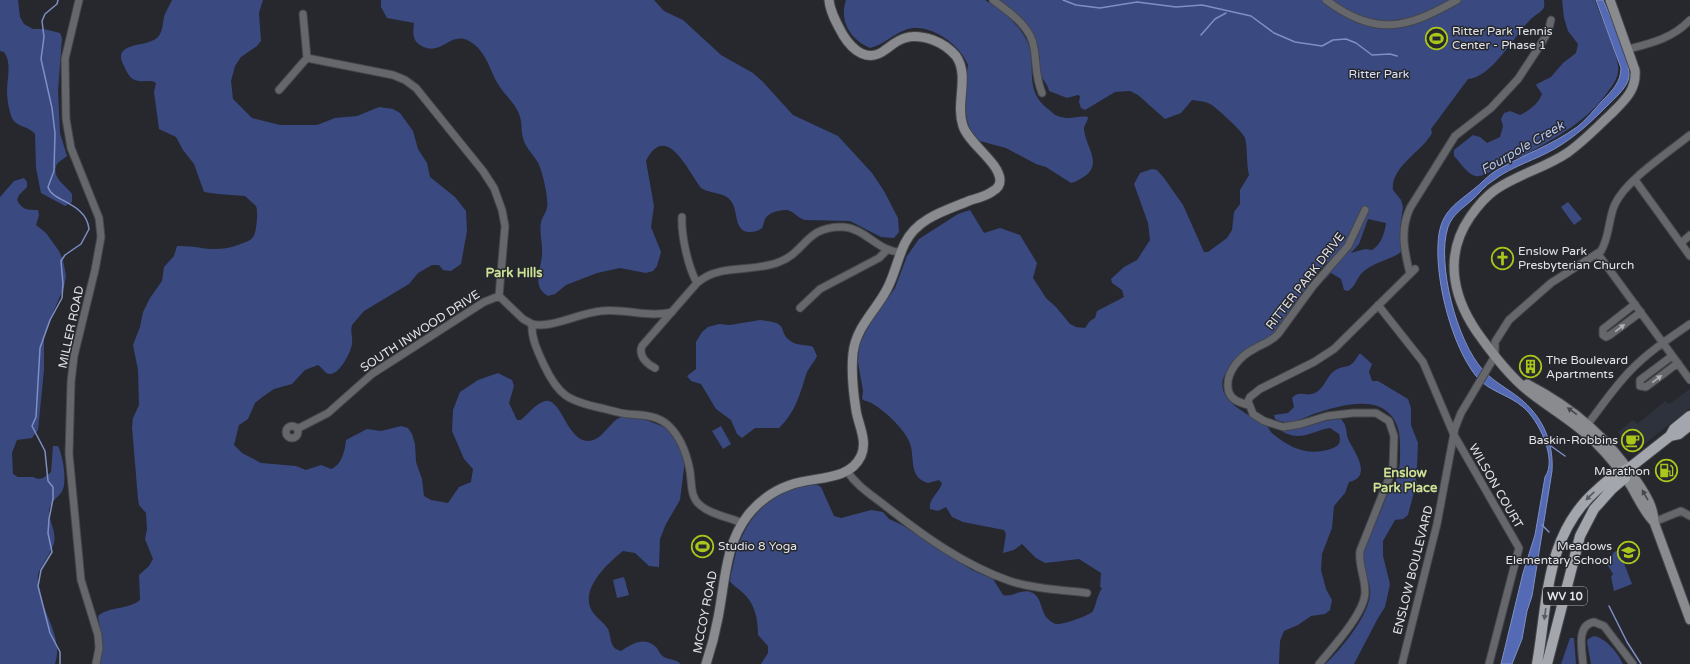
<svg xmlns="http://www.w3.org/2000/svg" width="1690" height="664" font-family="'Varela Round',sans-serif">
	<rect width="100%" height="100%" fill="#26282e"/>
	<path fill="#2e323c" d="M1690,389V408L1633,453L1618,432L1633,420L1637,424L1665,401L1669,404Z"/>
	<path fill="#3a4980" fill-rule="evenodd" d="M0,0H18L20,17L24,24L33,29H44L60,33L62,38L58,91L60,133L67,156C64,159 59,161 57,164C50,178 67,186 72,194V202L65,206L41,193L36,168L35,134C29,126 16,127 12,118C9,111 7,99 7,91C7,78 12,63 4,52L0,51Z
		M172,0H263L259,13L261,41L257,46L241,57L235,66L231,81L233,99L252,118L280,125H317L335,118L357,116L379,107L393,109L400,113L413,131L418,149L427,163L430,177L455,197L466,211L467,231L461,264L451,271L443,270L439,265H432L418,273L409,284L364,311L352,325C350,332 353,338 352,344C351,352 340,374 330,374C326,375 322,367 318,365L305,370L292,384L274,389L261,398L255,403L248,419L239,425L234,445L242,453L261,463L296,466L306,470L321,465L331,469C342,465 345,450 346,440L367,429L381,431L401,426L408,428L412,434L415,444L416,462L422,479L424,496L431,500L448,503L459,487L471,482L473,469L464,459L452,431L453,410L460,392L478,380L498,373L512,380L514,386L509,403L517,420H521C528,414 535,404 545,401C561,397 567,441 588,441C603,441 610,420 623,416L643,419L667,428L672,434L685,460L680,500L666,524L660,539L659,567L649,566L635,553L623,551C608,563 583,586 590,607C594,617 603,621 608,629C612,639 609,648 621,651C632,644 644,636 656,647C659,650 659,654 664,657C670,660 676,659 681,664H99L103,648L98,616C110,606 128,610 140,600L139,575L149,566L153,559L145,539L147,529L146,513L139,505L138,499L132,427L133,418L139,405L138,370L133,345L140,327L143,312L150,298L162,281L164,267L174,256L177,246C201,245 212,254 238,245C249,241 255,240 256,227C257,221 258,212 256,206L245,196L218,194L204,192L194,164L183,150L176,137L159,129L154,92L156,83C150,79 142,83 135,80C129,78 127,72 124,66C110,41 148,48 158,37C164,30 162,22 165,14C167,9 170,5 172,0Z
		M381,0H654L664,11L683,20L721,55L753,73L763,82L793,115L838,136L872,173L884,191L898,218L899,232L894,238L881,237L850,221L805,220C797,218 794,211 787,210C779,210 769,212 765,219C764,222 763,226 762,228C758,232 749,233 744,231C734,225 738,210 731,201C725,192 710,194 701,188C688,171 666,121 646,161L654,206L651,227L661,252L657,266L653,271L646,273L620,268L597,273L566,285L555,294L548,296C531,286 541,270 542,255C543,244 539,233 541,222C542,217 546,213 547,208C549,199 542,168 537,161C532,153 525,147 523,138C521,131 522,123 520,117C516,103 505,96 498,84C489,69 486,49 467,40C449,32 440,58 420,45C412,40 413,31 414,23L387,18L381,7Z
		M846,0H985C1002,10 1020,25 1028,43C1037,67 1023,89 1048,109C1052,112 1054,115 1058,116C1071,121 1077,115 1088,117C1088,121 1084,125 1084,129C1085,146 1103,163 1085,176C1080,179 1076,182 1071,183L1046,167L1036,164L1006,148L976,140C961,118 964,91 968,65C960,44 928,21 905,30C892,35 883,45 870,48C850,39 839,21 846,0Z
		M1000,0H1544C1544,3 1545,6 1543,9C1540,13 1535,15 1531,19C1515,34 1492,78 1468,79L1431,129L1432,133C1424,150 1390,167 1393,190L1401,200L1403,207L1400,229L1401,252C1389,261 1372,262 1361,274C1356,280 1355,287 1348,291L1344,290L1341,279L1331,273L1325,279L1322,277L1351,248L1358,236L1368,208L1362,207L1343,248L1316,273L1276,334L1235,362C1202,393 1241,410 1265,425C1269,427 1270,432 1273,434C1291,449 1311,457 1333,448C1340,445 1341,441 1339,434L1330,428C1314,430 1302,442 1283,432L1284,430C1304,430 1321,419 1341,419C1348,426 1345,433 1349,441C1356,454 1372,477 1349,482L1345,493L1334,506L1332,528L1322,554L1321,570L1326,589L1332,600L1330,610L1325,614L1311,616L1298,625L1284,631L1280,641L1279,664H761L768,653V646L758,635C758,619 755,603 742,592C738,588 733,586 730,581C730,576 732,571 733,566C740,529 760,498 797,488C805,485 813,482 821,487L834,516L841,518L871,510L883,512L889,519L902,525L972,570L993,579L1003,595C1012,598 1022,587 1033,593C1041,597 1041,610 1046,617C1048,619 1052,623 1056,624C1062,625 1089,616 1093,611C1096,605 1097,596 1102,588L1100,587L1101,573L1079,559L1045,563L1036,558L1022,544L1014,550L1003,553L1006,534L1004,530L963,522L952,517L946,507L938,511L930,509C928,499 940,492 942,483L939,480L928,483C907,477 916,456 909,441C903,428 885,411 873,404C869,401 866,402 862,399L863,391L858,362L859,345L872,320L895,288L907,256L919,239L958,214L970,210L984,233L1000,228L1020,235L1037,263L1033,278L1046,298L1056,307L1070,324L1076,327L1085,328L1090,321L1095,318L1097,311L1124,297L1122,290L1112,283L1111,279L1124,267L1137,260L1150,240L1148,223L1134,184L1140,173L1152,169L1157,170L1164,178L1183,205L1204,252H1208L1227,238L1232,230L1234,212L1240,204V190L1249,175C1246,163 1248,150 1245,138C1244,133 1216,107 1210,104C1205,101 1198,101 1192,100L1181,113L1165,119L1138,95L1130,91L1115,92L1085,110L1081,108L1079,102L1080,96L1078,95L1067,98L1049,91C1048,84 1043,81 1041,75C1039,65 1040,56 1038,47C1034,25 1016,13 1000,0ZM1368,219L1386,223C1385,232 1381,245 1372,250L1365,249L1351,253L1359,244Z
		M1562,0H1595C1600,17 1621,57 1618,72C1617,79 1613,85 1609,90C1588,121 1557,137 1525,155C1521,157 1516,157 1511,160C1504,164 1483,178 1476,176C1468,175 1459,161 1454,156V150L1473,135L1480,137L1487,143L1500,137L1503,126L1501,119L1504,113L1510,111L1520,115C1529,111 1539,103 1542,94L1536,85L1537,84L1551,77L1563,63L1576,53L1578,44L1568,31L1564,18Z
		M24,178L27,182V187L19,195L17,200C22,210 27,210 38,210L39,215L36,225L46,233L59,251L63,260L66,276L64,287L52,315L49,325L44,335V370L38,430L32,438L17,440L12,453L13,474L18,477H33L38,479L43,478L51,472L53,446H58C63,456 68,484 61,493C56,499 50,502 49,511C49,523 58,533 53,546C50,554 38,570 38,576C35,606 65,633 55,664H0V197L14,181Z
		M1568,202L1582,219L1574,225L1561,207Z
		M760,320C793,323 775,331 792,342C798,346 807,344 813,347L817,356C814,363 808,368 806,375C800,394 795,413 779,428H755L742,438L737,434L731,420L716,409L701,384L691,381L687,376L696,369V342L702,332L708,327L719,324L730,325Z
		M1359,354H1361L1372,364L1369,372L1372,381H1378L1408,399L1411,408V425L1418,443L1417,467L1414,473L1418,486L1415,488L1408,515L1403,519L1395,520L1383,541V556L1390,584L1385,607L1378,618L1354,664H1325C1341,650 1373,611 1370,589C1368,575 1360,565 1363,551C1364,544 1368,540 1371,534C1376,522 1381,510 1386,498C1388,491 1393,486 1396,480C1401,468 1400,456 1400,444C1400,429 1396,416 1382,408C1365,399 1338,406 1320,412C1305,416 1291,428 1275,419L1274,415L1288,413L1294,407L1292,398C1299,390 1304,396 1312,394C1324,391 1326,377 1333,372C1345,362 1349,373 1359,354Z
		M721,426L731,444L723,449L712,431Z
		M1619,550L1632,584L1614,591L1611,577L1613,574L1607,564L1614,552Z
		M624,577L629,595L617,598L613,580Z
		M1594,636C1606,638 1618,653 1623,664H1591L1587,642L1588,639Z
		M1570,638H1574L1576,664H1561Z"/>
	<path fill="#546ab5" stroke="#7f8fc4" d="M1596,0H1603C1610,15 1631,63 1629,77C1627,88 1614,99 1607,106C1591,122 1575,137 1556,148C1536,160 1512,166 1494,180C1485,185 1479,194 1472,200C1462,209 1453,214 1448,227C1436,263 1457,342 1483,370C1492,380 1503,386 1514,394C1540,412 1554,439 1552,471L1532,596L1527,611L1522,639L1512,664H1501L1523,573L1535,535L1545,477C1558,459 1538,419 1523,407C1508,394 1489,392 1476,376C1452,346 1436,283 1438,245C1439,213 1453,206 1474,189C1482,183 1488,175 1497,170C1523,155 1552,145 1577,127C1586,120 1594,110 1602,101C1612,91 1621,82 1621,68Z"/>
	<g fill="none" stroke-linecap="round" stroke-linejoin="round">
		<path stroke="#7f8fc4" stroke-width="1.5" d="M58,0L57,4L45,14L42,21L44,37L41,59L52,108L55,133L54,171L48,187C52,202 86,202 89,229L81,244L65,255L61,261L63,284L62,298L50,320L40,348L36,417L32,426L45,451L48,481L53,487V499L49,519L48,533L52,552L41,570L38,586L50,633L60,652V664
			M1063,0L1076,5L1100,8L1137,2L1176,7L1202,5L1251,16L1274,33L1295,42L1322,46L1333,40L1346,39L1356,43L1372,55L1390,54L1397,56
			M1201,35L1215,19L1226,13
			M1551,446L1565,456
			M1542,525L1549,532
			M1609,606L1627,642L1641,664"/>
		<defs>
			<path id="street" d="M79,0L65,59L66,119L71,148L99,218L101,237L95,270L74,356L71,382L69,454L81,580L98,635L99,648L96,664
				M993,0C1009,12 1031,26 1034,48C1037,66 1035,76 1042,93
				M1326,0C1375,37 1406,29 1457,0
				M1629,49C1652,43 1673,38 1690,20
				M307,58L393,75L405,80L416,88L483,171L494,188L502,210L505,226L499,296
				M279,90L307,58L303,14
				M1635,180L1690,256
				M682,217C681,235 688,267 697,283
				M1681,243L1690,235
				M1598,254L1690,380
				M1410,274C1404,250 1400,230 1410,208L1455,136L1491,108L1518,79L1539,47L1548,32L1551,20
				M499,296L523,319L532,324C531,338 538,352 544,365C558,395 568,401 601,408C610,410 618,413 628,414C642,415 657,415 668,425C681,437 687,455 690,471C692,483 690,497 700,505C711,515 729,517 742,523
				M1635,304L1603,329V335L1606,337L1610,335L1641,312
				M1378,305L1423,362L1454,435L1519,548L1489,664
				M800,308L820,289L879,258L887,250
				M532,324C551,329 579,313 601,311C624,308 649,318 672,312
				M1672,356L1640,380V386L1646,387L1678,363
				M655,368C647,364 638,356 642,346L697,283C719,263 753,273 779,262C806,252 805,226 843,227C865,228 878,252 901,252
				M1248,405C1238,402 1229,399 1228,388C1226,372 1240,356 1254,349C1262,344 1271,342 1278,334L1313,286L1348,246L1365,210
				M286 432a6 6 0 1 1 12 0a6 6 0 1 1-12 0Z
				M297,429L328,413L372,374L484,302L499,296
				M1584,429C1599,410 1612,390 1629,372C1647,353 1668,339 1690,324
				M847,471C856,485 870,494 883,504C921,534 963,565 1010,581C1034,589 1062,590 1087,593
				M1654,522L1681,511L1690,516
				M1319,664C1332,648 1363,615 1365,594C1366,579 1358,566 1360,551L1393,468L1394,436L1389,421L1376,413H1353L1327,416L1301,424L1283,427L1264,421L1253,414L1248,401L1250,397L1260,389L1314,362L1334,349L1415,269
				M1402,664L1437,524L1455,428L1461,413L1495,356V342L1509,320L1551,283L1601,251C1610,236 1608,219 1615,204C1626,180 1669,152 1690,135
				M1583,664C1582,650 1576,625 1594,622L1604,626L1633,664"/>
			<path id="secondary" d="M1610,0L1635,70C1637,90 1624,101 1611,114C1597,127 1583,142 1567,153C1545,168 1518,174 1495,190C1485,197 1477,207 1470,217C1442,258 1454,302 1482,339C1495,357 1510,376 1527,390C1549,408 1575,422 1596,443C1609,456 1621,471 1631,486C1638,498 1644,512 1654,522
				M1527,384C1575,409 1608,438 1638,483C1646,495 1654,508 1654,522L1690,620
				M706,664C711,649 715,634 718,618C725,583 725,544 748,515C759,501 773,491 790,485C813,476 849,482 861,456C868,441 858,424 856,410C853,391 851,372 853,353C856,326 877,310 888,287C895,273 898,257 905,243C910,233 918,225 928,219C941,211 957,206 971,200C978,198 987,196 993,191C997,189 1000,185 1000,180C999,162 969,144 963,126C955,103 970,76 956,56C950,49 941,43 933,40C924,37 914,35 905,38C897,40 891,46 885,50C868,63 853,51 843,35C837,24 830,12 829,0"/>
			<path id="primary" d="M1670,436L1674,429L1690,416
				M1537,664C1548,601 1545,534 1598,489C1607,481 1616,472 1628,469L1670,436L1679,434L1690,425
				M1547,664L1580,536L1594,509L1612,489L1625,478L1628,469"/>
		</defs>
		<use href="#street" stroke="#44464c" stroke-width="9"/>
		<use href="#secondary" stroke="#44464c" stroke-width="11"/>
		<use href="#primary" stroke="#44464c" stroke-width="12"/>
		<use href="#street" stroke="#66676a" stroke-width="7"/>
		<use href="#secondary" stroke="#898b8f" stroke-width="9"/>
		<use href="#primary" stroke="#a3a6ac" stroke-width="10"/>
	</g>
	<defs><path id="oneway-solid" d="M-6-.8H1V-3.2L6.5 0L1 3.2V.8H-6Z"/></defs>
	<g fill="#b1b2b6">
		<use href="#oneway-solid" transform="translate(1620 328) rotate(-37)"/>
		<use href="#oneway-solid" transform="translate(1657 379) rotate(-37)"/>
	</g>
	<g fill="#44464b">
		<use href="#oneway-solid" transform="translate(1572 411) rotate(-144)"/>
		<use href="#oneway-solid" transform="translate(1645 495) rotate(-120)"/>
	</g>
	<g fill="#585a60">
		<use href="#oneway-solid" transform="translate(1590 496) rotate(136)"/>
		<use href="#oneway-solid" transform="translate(1545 614) rotate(98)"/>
	</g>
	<defs>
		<symbol id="stadium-ring" viewBox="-11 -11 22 22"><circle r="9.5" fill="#26282e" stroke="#a9c71a" stroke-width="1.5"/><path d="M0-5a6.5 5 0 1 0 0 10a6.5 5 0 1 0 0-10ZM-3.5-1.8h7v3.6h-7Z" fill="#a9c71a"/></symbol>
		<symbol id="church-ring" viewBox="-11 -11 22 22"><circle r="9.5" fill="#26282e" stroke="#a9c71a" stroke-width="1.5"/><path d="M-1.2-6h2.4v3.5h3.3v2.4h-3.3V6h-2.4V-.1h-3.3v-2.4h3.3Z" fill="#a9c71a"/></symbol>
		<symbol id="building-ring" viewBox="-11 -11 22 22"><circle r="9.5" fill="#26282e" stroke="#a9c71a" stroke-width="1.5"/><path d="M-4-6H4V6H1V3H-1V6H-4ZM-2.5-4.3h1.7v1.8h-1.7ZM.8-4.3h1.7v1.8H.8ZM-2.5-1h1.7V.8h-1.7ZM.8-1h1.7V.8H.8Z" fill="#a9c71a"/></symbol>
		<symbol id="cafe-ring" viewBox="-11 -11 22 22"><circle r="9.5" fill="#26282e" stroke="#a9c71a" stroke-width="1.5"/><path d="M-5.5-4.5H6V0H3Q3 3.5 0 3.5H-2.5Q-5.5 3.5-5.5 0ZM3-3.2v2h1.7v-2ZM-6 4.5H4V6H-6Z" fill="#a9c71a"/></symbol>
		<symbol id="fuel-ring" viewBox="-11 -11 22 22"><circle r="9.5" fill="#26282e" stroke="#a9c71a" stroke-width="1.5"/><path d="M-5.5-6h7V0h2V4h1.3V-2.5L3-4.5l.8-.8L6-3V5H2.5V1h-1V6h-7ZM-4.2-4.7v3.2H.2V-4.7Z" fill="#a9c71a"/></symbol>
		<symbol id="school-ring" viewBox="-11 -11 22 22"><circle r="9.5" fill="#26282e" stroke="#a9c71a" stroke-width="1.5"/><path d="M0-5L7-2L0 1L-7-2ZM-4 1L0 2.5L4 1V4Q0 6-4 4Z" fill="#a9c71a"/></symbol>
	</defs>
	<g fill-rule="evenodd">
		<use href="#stadium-ring" x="1424" y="26" width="25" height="25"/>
		<use href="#church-ring" x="1490" y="246" width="25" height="25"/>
		<use href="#building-ring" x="1518" y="354" width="25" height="25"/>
		<use href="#cafe-ring" x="1620" y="428" width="25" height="25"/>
		<use href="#fuel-ring" x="1654" y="458" width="25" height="25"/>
		<use href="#stadium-ring" x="690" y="534" width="25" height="25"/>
		<use href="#school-ring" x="1616" y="540" width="25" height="25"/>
	</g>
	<g text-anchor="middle" stroke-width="3" stroke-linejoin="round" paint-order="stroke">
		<rect fill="#26282e" stroke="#aaacb0" stroke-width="1" x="1543" y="587" width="44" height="18" rx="3"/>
		<g font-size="11" font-weight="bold" fill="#e3e4e8">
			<text x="1565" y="600">WV 10</text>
		</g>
		<g font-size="12" fill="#e3e4e8" stroke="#26282e" text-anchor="start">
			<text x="1452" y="35">Ritter Park Tennis<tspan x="1452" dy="14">Center - Phase 1</tspan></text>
			<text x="1518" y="255">Enslow Park<tspan x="1518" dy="14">Presbyterian Church</tspan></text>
			<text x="1546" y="364">The Boulevard<tspan x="1546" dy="14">Apartments</tspan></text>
			<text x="1618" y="444" text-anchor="end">Baskin-Robbins</text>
			<text x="1650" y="475" text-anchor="end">Marathon</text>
			<text x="718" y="550">Studio 8 Yoga</text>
			<text x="1612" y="550" text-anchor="end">Meadows<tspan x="1612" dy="14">Elementary School</tspan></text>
		</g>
		<g font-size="12" fill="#d9e1f6" stroke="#26282e">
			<text x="1379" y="78">Ritter Park</text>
		</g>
		<g font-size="12" fill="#e3e4e8" stroke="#26282e">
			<text transform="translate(1305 281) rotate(-52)" y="4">RITTER PARK DRIVE</text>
			<text transform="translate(71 327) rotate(-78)" y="4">MILLER ROAD</text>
			<text transform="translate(420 331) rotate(-33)" y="4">SOUTH INWOOD DRIVE</text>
			<text transform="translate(1496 486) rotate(60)" y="4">WILSON COURT</text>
			<text transform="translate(1413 570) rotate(-76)" y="4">ENSLOW BOULEVARD</text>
			<text transform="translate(705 612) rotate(-79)" y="4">MCCOY ROAD</text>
		</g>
		<g font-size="13" font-style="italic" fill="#b5c4ed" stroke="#26282e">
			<text transform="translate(1522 147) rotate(-30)" y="5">Fourpole Creek</text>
		</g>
		<g font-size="13" font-weight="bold" fill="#cee296" stroke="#26282e">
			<text x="514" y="277">Park Hills</text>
			<text x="1405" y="477">Enslow<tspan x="1405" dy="15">Park Place</tspan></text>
		</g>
	</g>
</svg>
